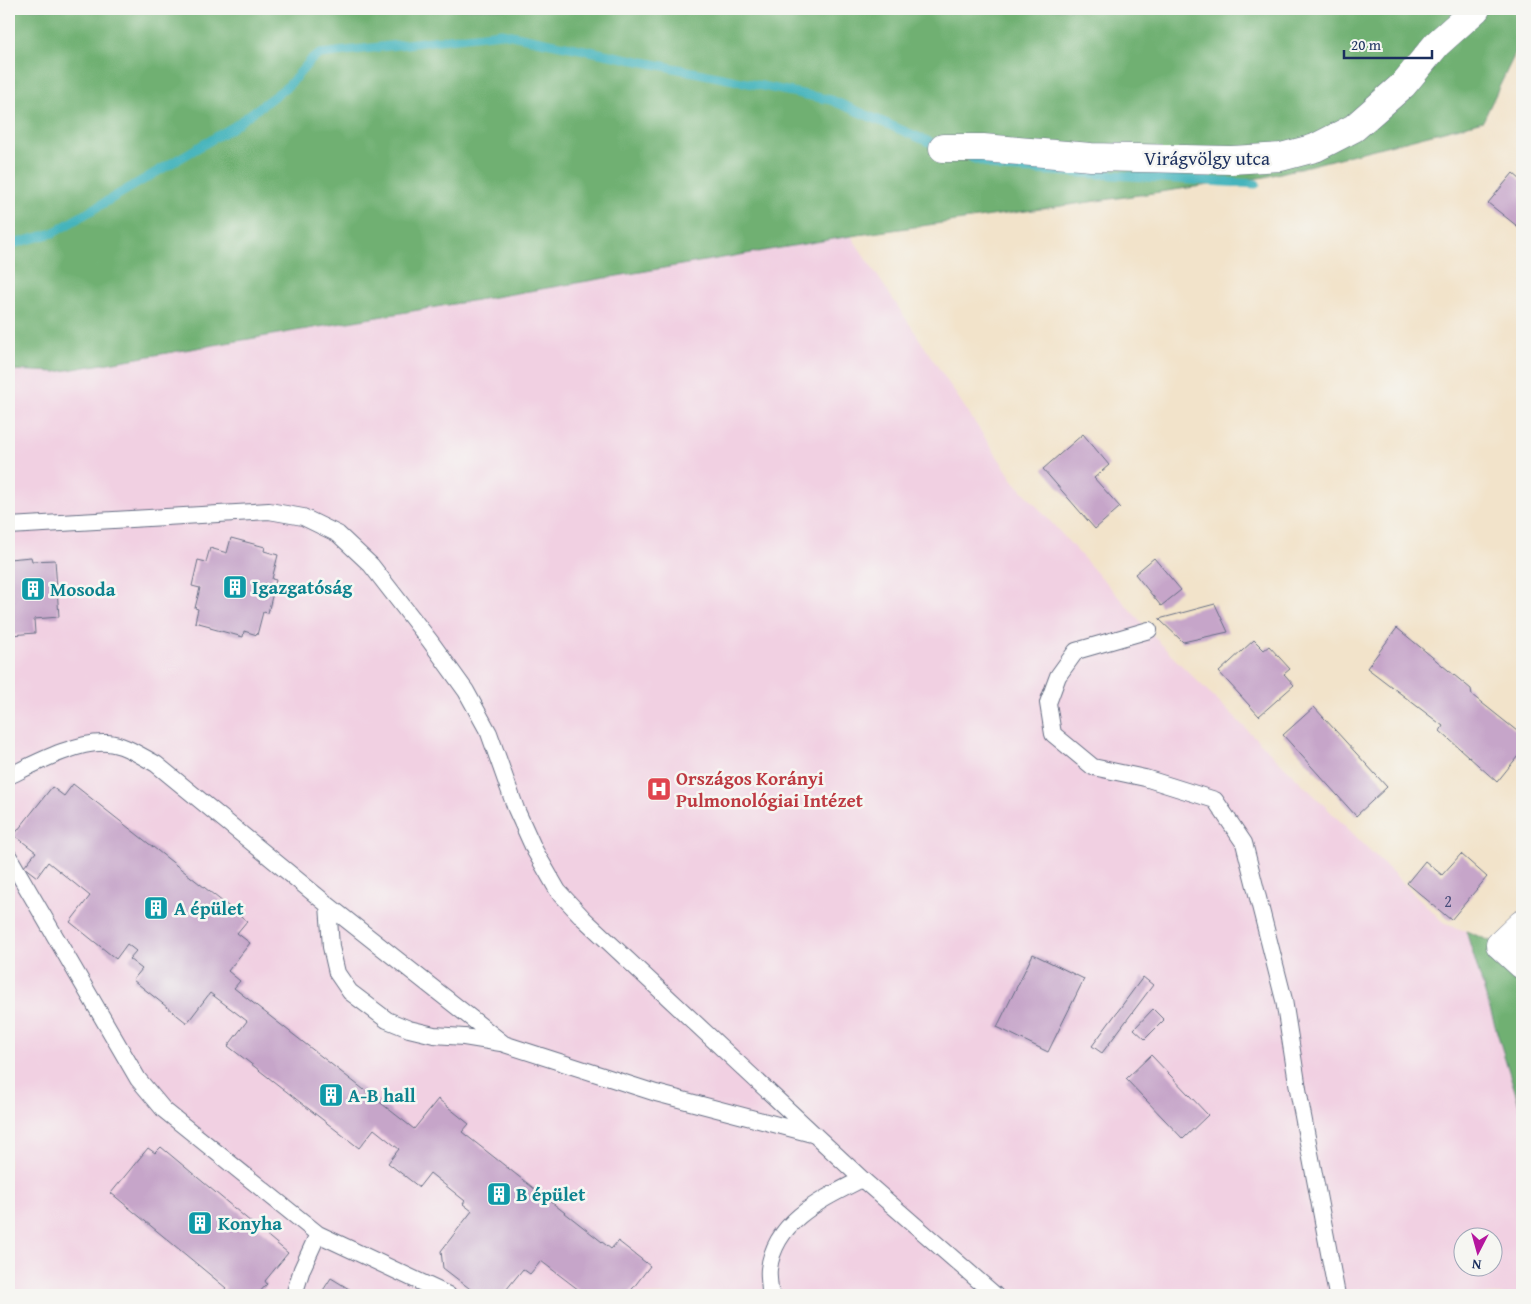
<svg xmlns="http://www.w3.org/2000/svg" width="1531" height="1304" font-family="'Gentium Book Plus',serif">
	<rect width="100%" height="100%" fill="#f6f6f2"/>
	<filter id="ink" filterUnits="userSpaceOnUse"><feTurbulence type="fractalNoise" baseFrequency=".02" numOctaves="2"/><feDisplacementMap in="SourceGraphic" scale="10" xChannelSelector="R" yChannelSelector="G"/><feConvolveMatrix kernelMatrix="1 2 1 2 8 2 1 2 1" color-interpolation-filters="sRGB"/></filter>
	<filter id="wash" filterUnits="userSpaceOnUse"><feTurbulence type="fractalNoise" baseFrequency=".0096" numOctaves="4" result="noise"/><feDisplacementMap in="SourceGraphic" scale="20" xChannelSelector="R" yChannelSelector="G"/><feGaussianBlur stdDeviation="1.12" result="paint"/><feColorMatrix in="noise" values="0 0 0 0 0 0 0 0 0 0 0 0 0 0 0 0 0 1.4 0 .05"/><feComposite in="paint" operator="in"/></filter>
	<g filter="url(#wash)">
		<rect width="100%" height="100%" fill="#f2e3ca"/>
		<path fill="#f1d0e2" fill-rule="evenodd" d="M851,236L1013,480L1171,655L1445,924L1466,931L1522,1114V1295H9V370L56,372ZM1464,1236H1494V1266H1464Z"/>
		<path fill="#70b072" stroke="#467068" d="M9,9H1522V39L1483,121L1265,177L851,236L56,372L9,370Z
			M1466,931L1500,945L1522,965V1114Z"/>
		<g fill="none" stroke-linecap="round" stroke-linejoin="round">
			<path stroke="#44b4bc" stroke-width="9" d="M972,158L1001,168L1256,184
				M9,245L53,233L233,127L289,85L311,60L320,54L501,33L831,100L941,147"/>
		</g>
		<g id="blocks">
			<path fill="#c6a5c9" d="M1513,173L1522,181V230L1488,203Z
				M1083,434L1109,465L1094,478L1120,507L1095,529L1043,469Z
				M231,538L265,547L264,551L278,555L272,579L276,580L268,613L263,612L257,635L244,631L243,637L210,628V626L195,622L198,609L195,608L200,588L192,586L198,560L206,562L210,548L227,553Z
				M31,557L32,561L55,560L59,617L34,619L35,633L11,635L10,624L9,625V559Z
				M1154,558L1181,590L1161,606L1135,574Z
				M1215,604L1228,632L1183,642L1159,619Z
				M1397,628L1471,689L1472,695L1522,735V751L1497,782L1440,731L1443,726L1367,668Z
				M1254,640L1264,650L1269,646L1290,669L1284,674L1294,685L1259,716L1219,672Z
				M1314,707L1387,787L1356,816L1283,735Z
				M73,784L247,921L237,933L250,943L228,971L240,981L234,988L414,1129L438,1099L469,1124L462,1132L611,1249L618,1241L650,1266L630,1292L635,1295H575L579,1290L541,1261L530,1274L523,1269L502,1295H478L443,1268L441,1251L472,1211L463,1204L465,1201L430,1173L419,1187L388,1163L399,1149L374,1129L359,1148L228,1046L247,1021L210,993L187,1023L133,980L142,969L129,959L136,951L127,944L116,959L70,922L90,896L48,862L37,877L24,867L36,852L14,835L52,787L64,796Z
				M1461,854L1487,877L1451,920L1407,883L1425,861L1442,875Z
				M1033,954L1084,979L1048,1052L997,1027Z
				M1143,977L1153,985L1102,1053L1092,1046Z
				M1153,1009L1164,1020L1145,1039L1134,1029Z
				M1151,1055L1208,1115L1183,1139L1126,1079Z
				M161,1147L288,1253L265,1281L267,1284L257,1295H220L226,1288L111,1193L148,1148L155,1153Z
				M331,1278L359,1295H320Z"/>
		</g>
	</g>
	<g filter="url(#ink)">
		<use href="#blocks" fill-opacity="0" stroke="#666e84" stroke-width="1"/>
		<g fill="none" stroke-linecap="round" stroke-linejoin="round">
			<defs>
				<path id="service" d="M9,526L269,511L303,517L338,534L371,565L430,641L466,691L489,733L516,809L535,851L558,891L584,919L862,1179L995,1295
					M1149,630L1076,651L1058,676L1048,703L1053,734L1093,767L1145,778L1215,800L1244,843L1284,1000L1299,1095L1337,1295
					M9,776C36,763 77,741 107,743C124,744 141,756 156,764L328,905L504,1044L656,1093L812,1134
					M9,857L138,1079L164,1110L318,1234L448,1295
					M328,905L331,947L337,973L350,992L387,1020L409,1029L434,1035L464,1037L501,1043
					M294,1295L302,1269L318,1234
					M772,1295L770,1292C770,1285 768,1276 769,1269C775,1220 823,1199 862,1179"/>
				<path id="minor" d="M943,148H983L1091,157L1231,160L1281,157L1315,148L1354,128L1403,85L1437,44L1476,9
					M1522,924L1500,945L1522,965"/>
			</defs>
			<use href="#service" stroke="#666e84" stroke-width="18"/>
			<use href="#minor" stroke="#666e84" stroke-width="29"/>
			<use href="#service" stroke="#fff" stroke-width="16"/>
			<use href="#minor" stroke="#fff" stroke-width="28"/>
		</g>
	</g>
	<defs>
		<symbol id="building-square" viewBox="-11 -11 22 22"><rect x="-9" y="-9" width="18" height="18" rx="4" fill="#0f9aa8" stroke="#f6f6f2"/><path d="M-4-6H4V6H1V3H-1V6H-4ZM-2.5-4.3h1.7v1.8h-1.7ZM.8-4.3h1.7v1.8H.8ZM-2.5-1h1.7V.8h-1.7ZM.8-1h1.7V.8H.8Z" fill="#fff"/></symbol>
		<symbol id="hospital-square" viewBox="-11 -11 22 22"><rect x="-9" y="-9" width="18" height="18" rx="4" fill="#e0444e" stroke="#f6f6f2"/><path d="M-5-5h3v3.5h4V-5h3V5h-3V1.5h-4V5h-3Z" fill="#fff"/></symbol>
	</defs>
	<g fill-rule="evenodd">
		<use href="#building-square" x="221" y="573" width="28" height="28"/>
		<use href="#building-square" x="19" y="575" width="28" height="28"/>
		<use href="#hospital-square" x="645" y="775" width="28" height="28"/>
		<use href="#building-square" x="142" y="894" width="28" height="28"/>
		<use href="#building-square" x="317" y="1081" width="28" height="28"/>
		<use href="#building-square" x="485" y="1180" width="28" height="28"/>
		<use href="#building-square" x="186" y="1209" width="28" height="28"/>
	</g>
	<g text-anchor="middle" stroke-width="5" stroke-linejoin="round" paint-order="stroke">
		<g font-size="16" fill="#464c79">
			<text x="1448" y="907">2</text>
		</g>
		<g font-size="19" fill="#1b2f5e" stroke="#f6f6f2">
			<text x="1207" y="165">Virágvölgy utca</text>
		</g>
		<g font-size="19" font-weight="bold" fill="#0d838f" stroke="#f6f6f2" text-anchor="start">
			<text x="252" y="594">Igazgatóság</text>
			<text x="50" y="596">Mosoda</text>
			<text x="174" y="915">A épület</text>
			<text x="348" y="1102">A-B hall</text>
			<text x="516" y="1201">B épület</text>
			<text x="218" y="1230">Konyha</text>
		</g>
		<g font-size="19" font-weight="bold" fill="#be3a42" stroke="#f6f6f2" text-anchor="start">
			<text x="676" y="785">Országos Korányi<tspan x="676" dy="22">Pulmonológiai Intézet</tspan></text>
		</g>
	</g>
	<rect width="1531" height="1304" fill="none" stroke="#f6f6f2" stroke-width="30"/>
	<g transform="translate(1478 1252) rotate(186)"><circle r="24" fill="#f6f6f2" stroke="#9ea6b7"/>
	<path d="M0-4L9 19L0 12L-9 19Z" fill="#b5179e"/>
	<text y="-8" font-size="14" font-weight="bold" text-anchor="middle" fill="#1b2f5e">N</text>
	</g>
	<path d="M1344 50v8h88v-8" fill="none" stroke="#1b2f5e" stroke-width="2.5"/>
	<text x="1351" y="50" font-size="15" fill="#1b2f5e" stroke="#f6f6f2" stroke-width="4" paint-order="stroke">20 m</text>
</svg>
